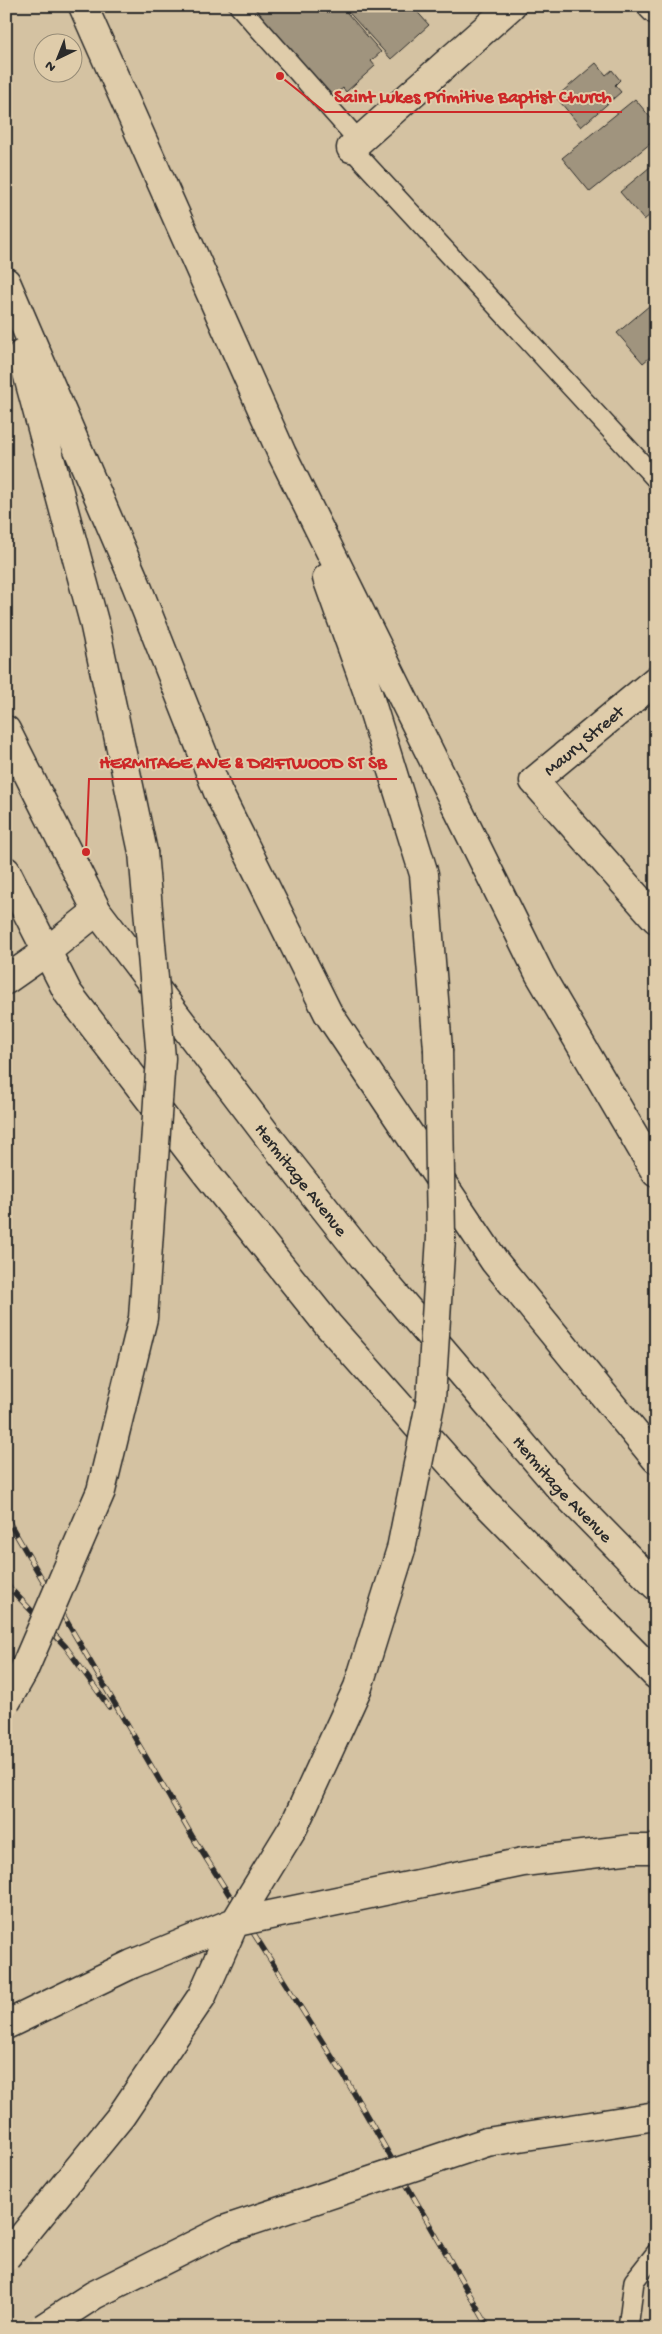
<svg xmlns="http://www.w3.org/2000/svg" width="662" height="2334" font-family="'Gochi Hand',sans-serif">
	<rect width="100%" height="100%" fill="#d4c2a2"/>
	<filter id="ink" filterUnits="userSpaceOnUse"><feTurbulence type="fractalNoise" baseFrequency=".02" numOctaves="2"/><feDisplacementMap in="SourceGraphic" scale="10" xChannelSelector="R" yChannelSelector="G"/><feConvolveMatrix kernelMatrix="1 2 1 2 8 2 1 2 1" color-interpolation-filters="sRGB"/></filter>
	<g filter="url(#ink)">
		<path fill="#a0947e" stroke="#2b2b2b" d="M252,6H341L381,52L371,61L375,66L346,92L343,88L332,97Z
			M343,6H412L429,25L391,59Z
			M596,63L606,75L612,70L620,80L615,85L621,92L581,127L556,97Z
			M635,99L656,124V139L590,192L562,158Z
			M656,162V210L644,220L620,192Z
			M656,300V352L643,363L617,333Z"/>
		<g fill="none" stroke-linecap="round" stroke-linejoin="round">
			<defs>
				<path id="lane" d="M239,6L359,141
					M351,148L656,479
					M628,2328L634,2281L656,2253"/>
				<path id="street" d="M652,6L656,10
					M351,148L511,6
					M656,680L534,781L656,919
					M6,980L46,952L97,911"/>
				<g id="primary">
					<path id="s1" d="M6,730L97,911L270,1139L364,1258L559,1487L656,1586"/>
					<path d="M6,871L68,993L207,1174L328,1325L483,1500L656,1675"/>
				</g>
				<path id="highway" d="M83,6L282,454L540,975L656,1173
					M6,282L136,584L218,792L328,1013L495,1262L656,1459
					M22,354L94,622L143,852
					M327,578L367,690L424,874L438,1049
					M294,1826L358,1687L401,1549
					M487,2142L656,2116"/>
			</defs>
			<use href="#lane" stroke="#2b2b2b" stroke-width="22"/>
			<use href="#street" stroke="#2b2b2b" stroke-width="31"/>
			<use href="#primary" stroke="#2b2b2b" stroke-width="31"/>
			<use href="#highway" stroke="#2b2b2b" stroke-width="31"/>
			<use href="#lane" stroke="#dfccaa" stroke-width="19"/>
			<use href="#street" stroke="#dfccaa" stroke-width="28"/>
			<use href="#primary" stroke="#dfccaa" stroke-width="28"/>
			<use href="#highway" stroke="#dfccaa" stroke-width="28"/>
			<defs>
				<path id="rail" d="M6,1517L192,1836L344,2076L489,2328
					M6,1584L66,1647L109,1707"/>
			</defs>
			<use href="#rail" stroke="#2b2b2b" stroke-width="5.5"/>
			<use href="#rail" stroke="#dfccaa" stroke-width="4" stroke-dasharray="11" stroke-linecap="butt"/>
			<defs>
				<path id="highway-bridge" d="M401,1549L431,1399L441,1237L438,1049
					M6,1702L23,1672L101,1491L143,1318L161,1058L143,852
					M6,2025L132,1964L232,1923L523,1862L632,1849H656
					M6,2257L121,2116L202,1996L234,1924L294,1826
					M43,2328L94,2295L224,2230L487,2142"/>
			</defs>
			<use href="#highway-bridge" stroke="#2b2b2b" stroke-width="31" stroke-linecap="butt"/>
			<use href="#highway-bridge" stroke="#dfccaa" stroke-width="28"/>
		</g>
	</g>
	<g text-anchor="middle" stroke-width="4" stroke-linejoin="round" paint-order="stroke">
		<g font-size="18" fill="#2b2b2b" stroke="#dfccaa">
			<text transform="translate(583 740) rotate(-40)" y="6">Maury Street</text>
			<text dy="6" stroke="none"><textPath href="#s1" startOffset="540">Hermitage Avenue</textPath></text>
			<text dy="6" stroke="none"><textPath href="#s1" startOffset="945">Hermitage Avenue</textPath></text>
		</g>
	</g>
	<path fill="none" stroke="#cd2828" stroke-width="2" d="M280 76L325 112H622M86 852L89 779H397"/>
	<g fill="#cd2828" stroke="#dfccaa" stroke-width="2">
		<circle cx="280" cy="76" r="5"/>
		<circle cx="86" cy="852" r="5"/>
	</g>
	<g font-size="19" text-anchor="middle" font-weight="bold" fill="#cd2828" stroke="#dfccaa" stroke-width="4" stroke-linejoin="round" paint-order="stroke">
		<text x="473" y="102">Saint Lukes Primitive Baptist Church</text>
		<text x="243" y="768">HERMITAGE AVE &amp; DRIFTWOOD ST SB</text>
	</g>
	<rect width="662" height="2334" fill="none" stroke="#dfccaa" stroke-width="25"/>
	<rect x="12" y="12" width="637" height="2309" fill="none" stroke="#2b2b2b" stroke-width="2" filter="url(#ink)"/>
	<g transform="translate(58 58) rotate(223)"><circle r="24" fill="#dfccaa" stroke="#978c77"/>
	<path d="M0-4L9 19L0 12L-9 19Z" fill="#2b2b2b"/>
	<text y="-8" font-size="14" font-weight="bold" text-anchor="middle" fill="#2b2b2b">N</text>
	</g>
</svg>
